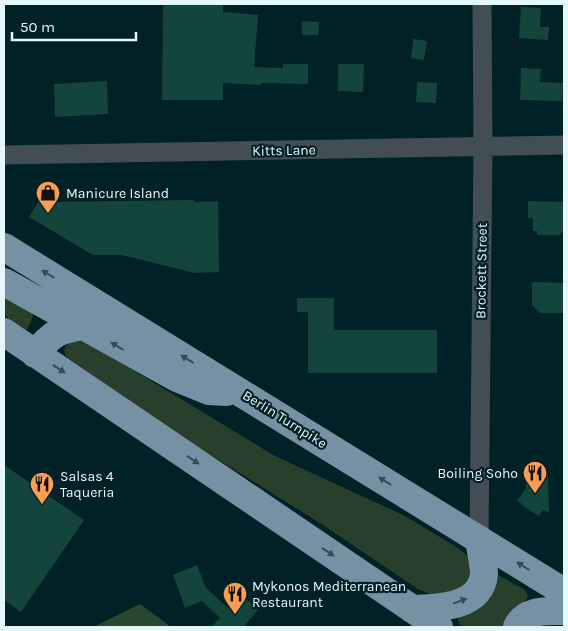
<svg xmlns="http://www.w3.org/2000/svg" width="568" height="631" font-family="Karla,sans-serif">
	<rect width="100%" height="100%" fill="#002126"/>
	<path fill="#283f2c" d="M4,295L34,313L30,324L26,330L4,315Z
		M78,340L87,342L275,456L405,516L458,548L468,556L473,568L467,585C445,595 441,600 418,589L320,523L180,436L68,358C59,348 68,342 78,340Z
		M496,574L524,589L527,593L528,597L514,614L505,627H464L459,624L458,619Z"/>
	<path fill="#29472f" d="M140,604L171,627H93Z"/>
	<path fill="#13453c" d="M163,4H223V12L258,15L254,67L283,68V64H308V84L261,83V85L223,83V100H162Z
		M521,7L541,8L540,27H549L548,40L519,38Z
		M302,21L319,22L318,35H302Z
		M413,39L427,41L424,60L411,58Z
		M338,64H364L363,92L338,91Z
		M521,68L541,69L540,82L563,83L562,101L520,100Z
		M107,81L108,114L55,117L54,84Z
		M417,82L437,83L436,103L416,102Z
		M194,200L195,202L218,201L219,272L194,273L122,255H93L29,217L38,202Z
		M528,201L564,202L563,231L560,235H537V231H533V218H528Z
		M532,282L564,283V313H540L532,305Z
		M297,298H334V330H437V373H308V312H297Z
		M4,465L84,520L21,612L4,600Z
		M525,474H548L549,513L543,510L539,516L521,505L522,504L517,501L526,488Z
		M197,565L206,588L227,607H228L234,612L246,599L258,610L243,627H211L220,618L202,601L185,608L173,575Z"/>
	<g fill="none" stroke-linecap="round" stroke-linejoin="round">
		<path stroke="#424d54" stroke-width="19" d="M4,155L564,145
			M479,539L483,146L482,4"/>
		<path stroke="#7791a4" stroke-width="28" d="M4,247L564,592
			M4,282L177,378L209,391L226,392
			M4,332L439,627
			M35,354C51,334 59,329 84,326
			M412,609C437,608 481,608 484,574C484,563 480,549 479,539
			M517,627C525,609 548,611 564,611"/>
	</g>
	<defs><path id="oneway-solid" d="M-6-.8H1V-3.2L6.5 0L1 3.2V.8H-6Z" transform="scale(1.25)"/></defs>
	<g fill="#304e58">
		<use href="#oneway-solid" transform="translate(48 274) rotate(-149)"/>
		<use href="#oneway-solid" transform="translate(117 346) rotate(-149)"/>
		<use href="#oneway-solid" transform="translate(187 359) rotate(-149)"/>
		<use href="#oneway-solid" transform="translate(59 369) rotate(33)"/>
		<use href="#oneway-solid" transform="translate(193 460) rotate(34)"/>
		<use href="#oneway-solid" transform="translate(385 481) rotate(-148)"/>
		<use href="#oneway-solid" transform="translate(328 552) rotate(34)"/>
		<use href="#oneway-solid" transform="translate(523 566) rotate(-148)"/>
		<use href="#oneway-solid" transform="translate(460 601) rotate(-20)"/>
	</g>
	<defs>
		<symbol id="shop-pin" viewBox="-11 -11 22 30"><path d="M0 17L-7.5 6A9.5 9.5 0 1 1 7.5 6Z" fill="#fb9e51" stroke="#002126"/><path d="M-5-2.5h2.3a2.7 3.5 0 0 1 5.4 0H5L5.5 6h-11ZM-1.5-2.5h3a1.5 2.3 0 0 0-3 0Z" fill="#111"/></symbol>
		<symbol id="restaurant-pin" viewBox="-11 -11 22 30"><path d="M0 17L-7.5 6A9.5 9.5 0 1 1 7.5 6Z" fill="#fb9e51" stroke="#002126"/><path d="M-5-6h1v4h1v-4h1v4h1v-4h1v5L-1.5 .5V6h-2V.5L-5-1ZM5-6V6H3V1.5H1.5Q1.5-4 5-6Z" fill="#111"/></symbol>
	</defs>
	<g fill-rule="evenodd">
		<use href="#shop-pin" x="34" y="179" width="28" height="38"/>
		<use href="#restaurant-pin" x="521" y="459" width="28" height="38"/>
		<use href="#restaurant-pin" x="28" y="470" width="28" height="38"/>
		<use href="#restaurant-pin" x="221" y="580" width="28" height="38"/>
	</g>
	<g text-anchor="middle" stroke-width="4.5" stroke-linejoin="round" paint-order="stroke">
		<g font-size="14" fill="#e4f7fa" stroke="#002126">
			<text transform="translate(284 150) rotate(-1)" y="5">Kitts Lane</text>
			<text transform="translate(481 271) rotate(-89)" y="5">Brockett Street</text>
			<text transform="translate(285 419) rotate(32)" y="5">Berlin Turnpike</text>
		</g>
		<g font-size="14" fill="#e4f7fa" stroke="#002126" text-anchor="start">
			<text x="66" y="198">Manicure Island</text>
			<text x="518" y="478" text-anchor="end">Boiling Soho</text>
			<text x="60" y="481">Salsas 4<tspan x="60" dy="16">Taqueria</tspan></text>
			<text x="252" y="591">Mykonos Mediterranean<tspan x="252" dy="16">Restaurant</tspan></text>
		</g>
	</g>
	<rect width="568" height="631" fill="none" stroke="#e4f7fa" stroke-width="10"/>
	<path d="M12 32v8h124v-8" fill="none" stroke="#e4f7fa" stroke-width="2.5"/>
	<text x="20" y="32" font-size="15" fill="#e4f7fa" stroke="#002126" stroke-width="4" paint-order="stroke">50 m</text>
</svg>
